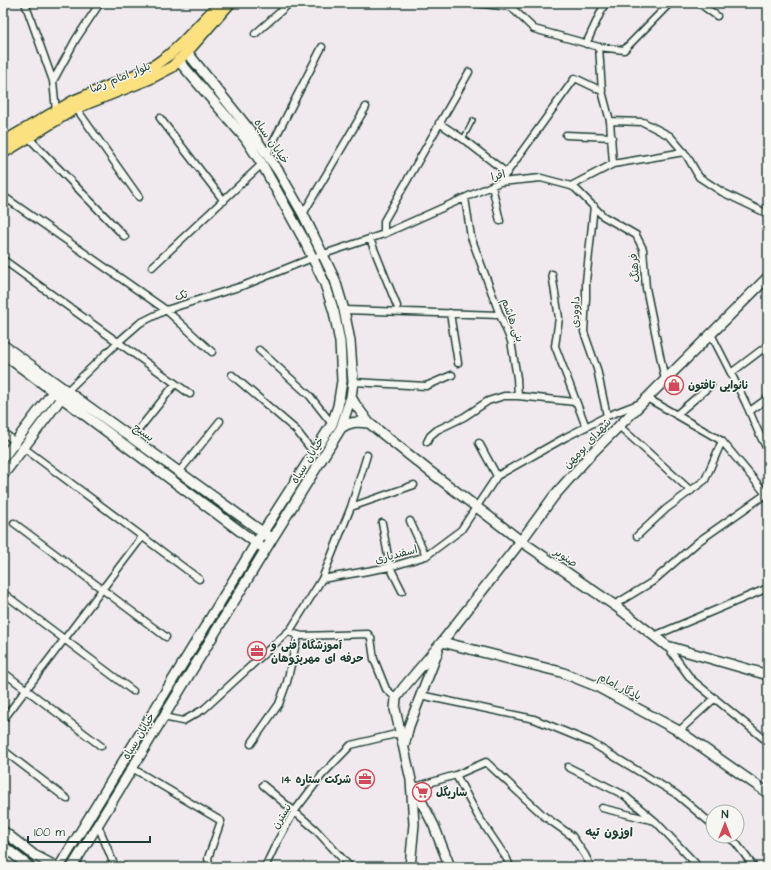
<svg xmlns="http://www.w3.org/2000/svg" width="771" height="870" font-family="'Architects Daughter','Playpen Sans Arabic',sans-serif">
	<rect width="100%" height="100%" fill="#f0eaef"/>
	<filter id="ink" filterUnits="userSpaceOnUse"><feTurbulence type="fractalNoise" baseFrequency=".025" numOctaves="2"/><feDisplacementMap in="SourceGraphic" scale="8" xChannelSelector="R" yChannelSelector="G"/><feConvolveMatrix kernelMatrix="1 2 1 2 8 2 1 2 1" color-interpolation-filters="sRGB"/></filter>
	<g filter="url(#ink)">
		<g fill="none" stroke-linecap="round" stroke-linejoin="round">
			<defs>
				<path id="lane" d="M463,139L473,120"/>
				<path id="street" d="M25,3L53,81
					M473,3L511,7L534,29L599,47L602,91
					M699,3L717,16
					M255,34L290,3
					M586,44L605,3
					M599,47L624,50L670,3
					M76,108L139,197
					M56,111L53,81L76,39L100,3
					M160,118L224,201
					M610,121L643,122L670,136L687,156L699,177L722,192L768,214
					M439,123L463,139L507,173
					M566,135L612,137
					M28,137L125,237
					M267,154L322,47
					M500,182L575,78L602,91L610,121L613,164
					M492,186L500,221
					M571,186L575,188L603,216L636,235L643,249L646,288L665,380
					M3,196L166,310L212,352
					M465,198L471,237L500,315L511,341L517,378L518,396L575,402
					M594,206L586,282V298L584,332L597,369L607,416
					M303,214L366,107
					M384,234V221L469,72
					M370,239L397,306
					M5,261L190,394
					M152,267L262,164
					M552,274L559,318L555,346L586,427
					M344,310L500,315
					M450,313L458,363
					M711,334C723,358 736,382 747,406C754,421 759,436 768,450
					M259,350L310,396L332,424
					M731,373L768,345
					M232,375L296,430L314,453
					M353,382L426,386L452,375
					M67,391L117,343L140,323L166,310L245,285L312,258L384,234L500,182L541,178L571,186L613,164L684,152
					M750,411L768,398
					M676,415L711,385
					M619,426L691,491
					M3,432L15,442
					M132,438L175,384
					M427,442L430,436L437,430L464,417L488,401L504,396H518
					M479,443L497,476
					M24,448L199,579
					M179,472L220,421
					M351,507L414,485
					M410,521L426,556
					M14,523L166,637
					M382,523L390,567L402,591
					M637,536L666,509L705,480L722,441
					M322,579L351,507L367,455
					M3,593L133,691
					M614,605L652,582L699,541L766,494L722,441L647,398
					M288,632L302,636L368,634L371,638L374,659L386,689L396,698
					M654,636L768,588
					M667,646L691,679L768,742
					M3,672L101,746
					M420,695L534,719L590,742L676,794L713,825
					M163,717L183,721L204,709L291,629L322,579L390,567L426,556L461,530L497,476L566,437L607,416L638,404
					M3,720L142,537
					M679,731L715,698
					M251,744L279,704L287,682L298,635
					M3,750L67,799
					M568,767L624,795L656,822L696,864V867
					M132,768L221,821L208,858L209,864L212,867
					M456,775L478,816L507,859L510,867
					M263,785L315,829L350,867
					M415,787L456,775L486,762L544,816L572,836L585,855L591,867
					M602,808L655,821
					M98,825L115,867
					M727,836L736,843L754,867
					M118,867H124
					M265,867L277,842L294,812L322,775L351,745L400,733"/>
				<path id="secondary" d="M3,345L268,536
					M3,354L260,546
					M351,397L355,404L369,423L428,470L521,541L617,607L667,646L768,675
					M341,428C350,421 358,422 369,423
					M3,458L56,388
					M3,475L65,393
					M442,642L561,672L596,686L679,731L768,793
					M404,746L409,726L438,651
					M413,785L434,826L450,867
					M3,831L34,855L57,867
					M3,846L30,867
					M59,867L256,543L332,424L338,406L342,381L340,342L334,312L325,284L304,240L262,164L245,138L178,60
					M72,867L272,539L341,428L351,397L353,382L350,341L344,310L335,280L323,255L303,214L279,172L252,133L187,52
					M410,867L414,824L411,780L395,709L396,698L404,687L442,642L521,541L554,496L591,454L768,277"/>
				<path id="primary" d="M3,142L73,101L142,72L155,65L169,55L181,44L220,3
					M3,153L76,108L149,79L172,67L187,52L230,3"/>
			</defs>
			<use href="#lane" stroke="#1f3d34" stroke-width="6"/>
			<use href="#street" stroke="#1f3d34" stroke-width="9"/>
			<use href="#secondary" stroke="#1f3d34" stroke-width="12"/>
			<use href="#primary" stroke="#1f3d34" stroke-width="13"/>
			<use href="#lane" stroke="#f6f6f2" stroke-width="3"/>
			<use href="#street" stroke="#f6f6f2" stroke-width="6"/>
			<use href="#secondary" stroke="#f6f6f2" stroke-width="9"/>
			<use href="#primary" stroke="#fbe180" stroke-width="10"/>
		</g>
	</g>
	<defs>
		<symbol id="shop-ring" viewBox="-11 -11 22 22"><circle r="9.5" fill="#f6f6f2" stroke="#d1495b" stroke-width="1.5"/><path d="M-5-2.5h2.3a2.7 3.5 0 0 1 5.4 0H5L5.5 6h-11ZM-1.5-2.5h3a1.5 2.3 0 0 0-3 0Z" fill="#d1495b"/></symbol>
		<symbol id="office-ring" viewBox="-11 -11 22 22"><circle r="9.5" fill="#f6f6f2" stroke="#d1495b" stroke-width="1.5"/><path d="M-6-3h4V-5.5h4V-3h4V5H-6ZM-1-4.5V-3h2v-1.5ZM-6 0V1H6V0Z" fill="#d1495b"/></symbol>
		<symbol id="supermarket-ring" viewBox="-11 -11 22 22"><circle r="9.5" fill="#f6f6f2" stroke="#d1495b" stroke-width="1.5"/><path d="M-6-5.5h2.5l.6 2H6L4.5 2H-2.5L-4.4-4H-6ZM-1.5 3.2a1.3 1.3 0 1 0 .1 0ZM3 3.2a1.3 1.3 0 1 0 .1 0Z" fill="#d1495b"/></symbol>
	</defs>
	<g fill-rule="evenodd">
		<use href="#shop-ring" x="663" y="374" width="22" height="22"/>
		<use href="#office-ring" x="246" y="640" width="22" height="22"/>
		<use href="#office-ring" x="354" y="768" width="22" height="22"/>
		<use href="#supermarket-ring" x="411" y="781" width="22" height="22"/>
	</g>
	<g text-anchor="middle" stroke-width="3" stroke-linejoin="round" paint-order="stroke">
		<g font-size="11" fill="#1f3d34" stroke="#f6f6f2">
			<text transform="translate(120 77) rotate(-22)" y="4">بلوار امام رضا</text>
			<text transform="translate(272 141) rotate(55)" y="4">خیابان سپاه</text>
			<text transform="translate(498 175) rotate(-15)" y="4">افرا</text>
			<text transform="translate(634 268) rotate(-96)" y="4">فرهنگ</text>
			<text transform="translate(181 295) rotate(-17)" y="4">تک</text>
			<text transform="translate(575 312) rotate(-88)" y="4">داوودی</text>
			<text transform="translate(513 320) rotate(70)" y="4">بنی هاشم</text>
			<text transform="translate(144 432) rotate(36)" y="4">بسیج</text>
			<text transform="translate(587 443) rotate(-47)" y="4">شهدای بومهن</text>
			<text transform="translate(307 460) rotate(-58)" y="4">خیابان سپاه</text>
			<text transform="translate(396 554) rotate(-15)" y="4">اسفندیاری</text>
			<text transform="translate(566 557) rotate(34)" y="4">صنوبر</text>
			<text transform="translate(620 686) rotate(27)" y="4">یادگار امام</text>
			<text transform="translate(138 736) rotate(-59)" y="4">خیابان سپاه</text>
			<text transform="translate(281 816) rotate(-58)" y="4">نسترن</text>
		</g>
		<g font-size="11" font-weight="bold" fill="#1f3d34" stroke="#f6f6f2" text-anchor="start">
			<text x="688" y="389">نانوایی تافتون</text>
			<text x="271" y="649">آموزشگاه فنی و<tspan x="271" dy="13">حرفه ای مهرپژوهان</tspan></text>
			<text x="351" y="783" text-anchor="end">شرکت ستاره 14</text>
			<text x="436" y="796">ساریگل</text>
		</g>
		<g font-size="12" font-weight="bold" fill="#1f3d34" stroke="#f6f6f2">
			<text x="609" y="836">اوزون تپه</text>
		</g>
	</g>
	<rect width="771" height="870" fill="none" stroke="#f6f6f2" stroke-width="16"/>
	<rect x="8" y="8" width="755" height="854" fill="none" stroke="#1f3d34" stroke-width="1.5" filter="url(#ink)"/>
	<g transform="translate(725 824)"><circle r="19" fill="#f6f6f2" stroke="#a0aca6"/>
	<path d="M0-3L7 15L0 10L-7 15Z" fill="#d1495b"/>
	<text y="-6" font-size="11" font-weight="bold" text-anchor="middle" fill="#1f3d34">N</text>
	</g>
	<path d="M28 836v6h122v-6" fill="none" stroke="#1f3d34" stroke-width="2"/>
	<text x="34" y="836" font-size="12" fill="#1f3d34" stroke="#f6f6f2" stroke-width="3" paint-order="stroke">100 m</text>
</svg>
